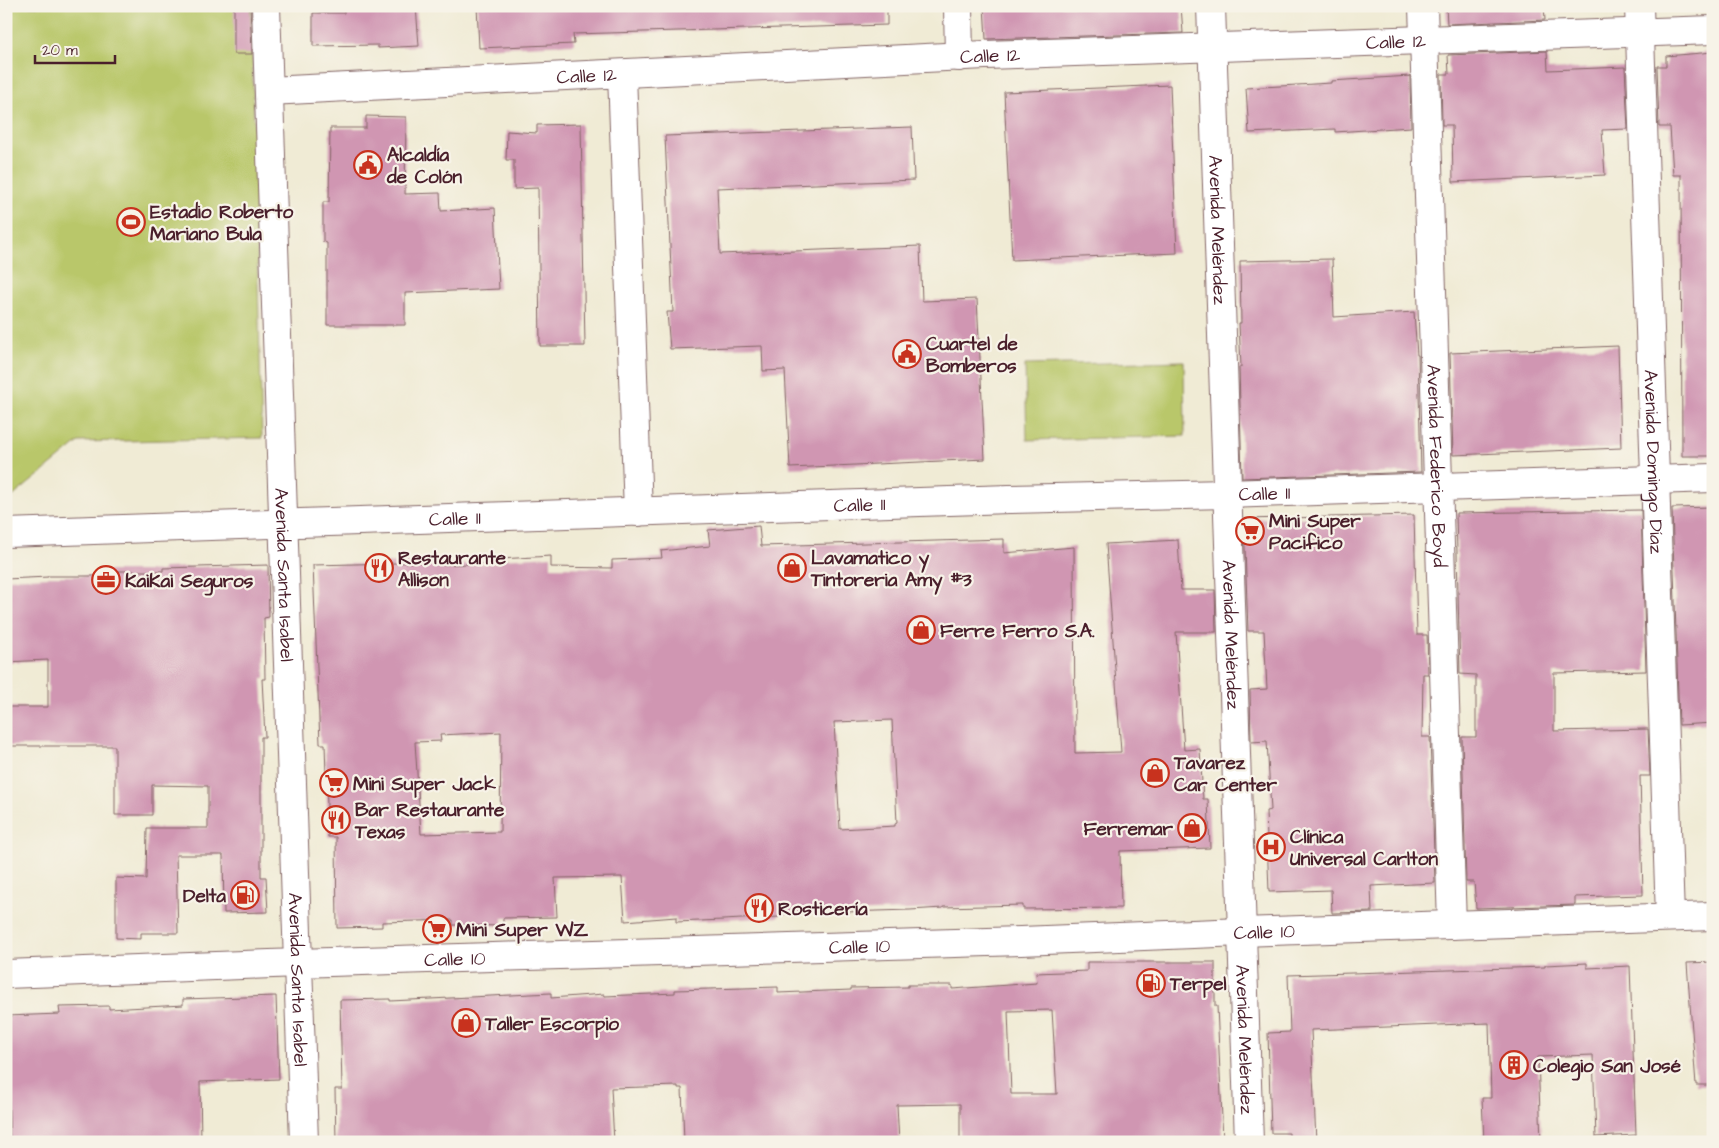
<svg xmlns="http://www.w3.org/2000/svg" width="1719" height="1148" font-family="'Architects Daughter',sans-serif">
	<rect width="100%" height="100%" fill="#f7f3e8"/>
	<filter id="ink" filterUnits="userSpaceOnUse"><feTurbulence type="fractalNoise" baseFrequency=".02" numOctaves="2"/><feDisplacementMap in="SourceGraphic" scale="10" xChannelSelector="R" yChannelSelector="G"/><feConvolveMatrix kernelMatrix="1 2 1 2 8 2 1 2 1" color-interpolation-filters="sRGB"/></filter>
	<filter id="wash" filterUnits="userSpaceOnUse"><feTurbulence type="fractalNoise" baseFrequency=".0096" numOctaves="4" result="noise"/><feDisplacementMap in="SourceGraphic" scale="20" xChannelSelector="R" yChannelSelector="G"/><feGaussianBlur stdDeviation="1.12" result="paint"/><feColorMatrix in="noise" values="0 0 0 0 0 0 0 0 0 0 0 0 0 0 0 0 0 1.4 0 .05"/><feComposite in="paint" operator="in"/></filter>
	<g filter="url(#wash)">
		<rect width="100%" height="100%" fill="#f0ebd5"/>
		<path fill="#b9c76a" stroke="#82734a" d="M6,6H251L262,438L79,442L6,502Z
			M1184,361L1185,436L1027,440L1025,365Z"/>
		<g id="blocks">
			<path fill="#d096b2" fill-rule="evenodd" d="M234,6H250L252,54H234Z
				M344,6H416L419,46L378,48V45L313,46V13H344Z
				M477,6H887V25L573,34L574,44L479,48Z
				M984,6H1181L1183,33L986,39Z
				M1446,6H1544L1545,20L1447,24Z
				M1547,51L1548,70L1625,67L1628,129L1602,130L1605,175L1453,182L1452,125H1442L1441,74H1449L1448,55Z
				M1713,52V456H1682L1681,175H1673L1670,127H1659L1657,66H1666V56Z
				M1410,76L1411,127L1335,132V129L1249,133L1246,88L1331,83V81Z
				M1170,85L1177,253L1012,260L1004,92Z
				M366,116L406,117L405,194L440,193L441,211L495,208L499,289L405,293V325H327V243L323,242V202H329L330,128H366Z
				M581,124L585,346H540L538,188L514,189V160H506L507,131L537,133V125Z
				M912,127L914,180L717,188L720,254L920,246L922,301L977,299L985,459L790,468L785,370L763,371L762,346L670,349L667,312H673L665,136Z
				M1332,259L1334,317L1414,312L1417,355H1418L1421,472L1242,478L1239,367H1241L1239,323H1241L1240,261Z
				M1618,346L1621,448L1453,455L1450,353Z
				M1713,507V723L1679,725L1672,508Z
				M1641,510L1646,671L1554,673V731L1648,729L1650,776H1640L1643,895L1575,897V905L1476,908L1474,882H1466L1462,737H1476V675L1460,674L1456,513Z
				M1414,515L1417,635H1427L1428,674H1423L1422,737H1430L1435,883L1371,886L1372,912L1332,913L1331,890L1269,892L1266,811L1271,810L1267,741L1251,742L1250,690L1267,689L1264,631H1248L1244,519Z
				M759,526L761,546L1004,539V553L1074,547L1075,753L1121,752L1106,544L1178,540L1181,590H1215L1216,632H1176L1184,750L1200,749L1203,799H1208L1210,848L1120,851L1121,908L1023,909V905L943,907V908L910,910L779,914V917L723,920L676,922V917L625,921L622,877L555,878L557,917L503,918V926L453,925V920L382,922V927L337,928L336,837H328L325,744H320L313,565L437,562V565L500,563V559L551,556V567L612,568V560L662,558L661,551L710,546L708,530ZM892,720L897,823L895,824V826L840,829L834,722ZM501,732L500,832L421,834L415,742L441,741L440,735Z
				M268,565L269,617L264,618L265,679H262L265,737H261V877H266L268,912L224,913L223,855H176L178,933H141V939L116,938V878L146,879L147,828H208V786L152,785V815H115V746H6V707H48V660L6,662V579L48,577V576H102V571H163V568Z
				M1087,962H1215V1006H1217L1223,1141L1034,1142V1138L960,1140V1104L897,1105L899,1142H684L682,1088H678V1086L611,1088L614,1142H336L335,1089H342L340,1000L390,999V1001L551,993V998L604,994L605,996L675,993V990L778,987V993L851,990V988L908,987V985H952V989L1037,983L1036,973L1087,971ZM1052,1010L1057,1094H1011L1008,1011Z
				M1713,962V1085H1696L1687,963Z
				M1587,963V968L1630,966L1636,1135L1596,1137L1593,1055L1538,1057L1541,1142H1484L1482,1098H1491L1489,1023L1311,1030L1316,1142H1289V1133H1271L1268,1033L1290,1032L1288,975L1545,967V965Z
				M276,996L279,1079L200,1082L201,1142H10L6,1016L60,1014L59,1007L109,1006V1009L183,1005V999Z"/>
		</g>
	</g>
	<g filter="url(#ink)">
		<use href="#blocks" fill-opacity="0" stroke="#846666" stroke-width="1"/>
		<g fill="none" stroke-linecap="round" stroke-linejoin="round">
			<defs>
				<g id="minor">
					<path id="s1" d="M266,6L304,1142"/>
					<path d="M958,6L959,57"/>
					<path id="s2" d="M1211,6L1249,1142"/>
					<path id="s3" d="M1423,6L1452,925"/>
					<path id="s4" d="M1639,6L1670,917"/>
					<path d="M622,74L638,512"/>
					<path id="s5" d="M269,91L985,55L1713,30"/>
					<path id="s6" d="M6,533L1009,499L1227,494L1713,478"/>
					<path id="s7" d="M6,974L298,963L1021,941L1242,932L1713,916"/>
				</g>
			</defs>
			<use href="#minor" stroke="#846666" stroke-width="30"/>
			<use href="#minor" stroke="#fff" stroke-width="28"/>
		</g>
	</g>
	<defs>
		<symbol id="civic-ring" viewBox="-11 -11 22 22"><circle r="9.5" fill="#f7f3e8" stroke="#c8321e" stroke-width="1.5"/><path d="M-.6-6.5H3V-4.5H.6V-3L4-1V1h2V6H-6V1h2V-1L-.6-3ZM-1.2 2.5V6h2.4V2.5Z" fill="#c8321e"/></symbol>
		<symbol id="stadium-ring" viewBox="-11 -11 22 22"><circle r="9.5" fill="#f7f3e8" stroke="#c8321e" stroke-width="1.5"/><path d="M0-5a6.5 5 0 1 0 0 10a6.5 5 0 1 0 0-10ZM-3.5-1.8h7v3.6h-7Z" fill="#c8321e"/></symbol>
		<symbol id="supermarket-ring" viewBox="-11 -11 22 22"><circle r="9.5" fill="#f7f3e8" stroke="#c8321e" stroke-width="1.5"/><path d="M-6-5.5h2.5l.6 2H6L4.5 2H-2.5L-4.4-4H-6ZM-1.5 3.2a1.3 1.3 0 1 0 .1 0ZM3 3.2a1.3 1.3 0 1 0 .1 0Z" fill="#c8321e"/></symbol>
		<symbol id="restaurant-ring" viewBox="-11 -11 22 22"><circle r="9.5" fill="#f7f3e8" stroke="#c8321e" stroke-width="1.5"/><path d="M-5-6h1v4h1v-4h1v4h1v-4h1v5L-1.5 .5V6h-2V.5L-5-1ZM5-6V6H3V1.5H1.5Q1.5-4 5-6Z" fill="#c8321e"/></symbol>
		<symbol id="shop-ring" viewBox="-11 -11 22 22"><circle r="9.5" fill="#f7f3e8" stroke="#c8321e" stroke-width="1.5"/><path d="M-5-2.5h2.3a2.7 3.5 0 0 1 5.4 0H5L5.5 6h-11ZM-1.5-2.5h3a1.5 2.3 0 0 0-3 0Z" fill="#c8321e"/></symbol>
		<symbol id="office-ring" viewBox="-11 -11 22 22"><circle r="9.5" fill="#f7f3e8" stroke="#c8321e" stroke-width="1.5"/><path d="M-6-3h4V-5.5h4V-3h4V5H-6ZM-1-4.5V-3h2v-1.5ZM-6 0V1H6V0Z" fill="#c8321e"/></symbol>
		<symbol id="hospital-ring" viewBox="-11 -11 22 22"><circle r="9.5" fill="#f7f3e8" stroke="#c8321e" stroke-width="1.5"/><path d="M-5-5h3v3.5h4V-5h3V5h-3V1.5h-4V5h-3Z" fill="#c8321e"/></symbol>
		<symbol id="fuel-ring" viewBox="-11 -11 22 22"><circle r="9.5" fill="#f7f3e8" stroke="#c8321e" stroke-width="1.5"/><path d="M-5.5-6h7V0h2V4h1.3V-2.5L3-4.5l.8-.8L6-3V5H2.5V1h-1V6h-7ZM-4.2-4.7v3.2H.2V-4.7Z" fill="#c8321e"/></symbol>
		<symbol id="building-ring" viewBox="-11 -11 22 22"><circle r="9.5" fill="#f7f3e8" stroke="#c8321e" stroke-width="1.5"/><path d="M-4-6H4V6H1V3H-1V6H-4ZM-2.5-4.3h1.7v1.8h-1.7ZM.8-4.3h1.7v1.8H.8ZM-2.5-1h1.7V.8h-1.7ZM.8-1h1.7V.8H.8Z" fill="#c8321e"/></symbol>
	</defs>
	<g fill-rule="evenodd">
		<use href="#civic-ring" x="352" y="149" width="32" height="32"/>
		<use href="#stadium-ring" x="115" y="206" width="32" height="32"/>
		<use href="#civic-ring" x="891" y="338" width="32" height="32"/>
		<use href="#supermarket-ring" x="1234" y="515" width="32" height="32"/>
		<use href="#restaurant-ring" x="363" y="552" width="32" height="32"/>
		<use href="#shop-ring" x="776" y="552" width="32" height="32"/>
		<use href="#office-ring" x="90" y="564" width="32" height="32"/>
		<use href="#shop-ring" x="905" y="614" width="32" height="32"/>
		<use href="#shop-ring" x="1139" y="757" width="32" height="32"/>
		<use href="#supermarket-ring" x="318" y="767" width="32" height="32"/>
		<use href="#restaurant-ring" x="320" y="804" width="32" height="32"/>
		<use href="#shop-ring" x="1176" y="812" width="32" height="32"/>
		<use href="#hospital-ring" x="1255" y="831" width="32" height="32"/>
		<use href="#fuel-ring" x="229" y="879" width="32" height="32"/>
		<use href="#restaurant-ring" x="743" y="892" width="32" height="32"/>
		<use href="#supermarket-ring" x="421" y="913" width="32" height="32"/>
		<use href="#fuel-ring" x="1135" y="967" width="32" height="32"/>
		<use href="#shop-ring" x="450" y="1007" width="32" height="32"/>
		<use href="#building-ring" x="1498" y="1049" width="32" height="32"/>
	</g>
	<g text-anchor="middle" stroke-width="4.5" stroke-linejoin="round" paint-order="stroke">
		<g font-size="19" fill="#4a1f2b" stroke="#f7f3e8">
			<text dy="7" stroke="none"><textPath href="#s5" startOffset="1128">Calle 12</textPath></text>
			<text dy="7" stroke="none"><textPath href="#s5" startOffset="722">Calle 12</textPath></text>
			<text dy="7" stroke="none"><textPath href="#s5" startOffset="318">Calle 12</textPath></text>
			<text dy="7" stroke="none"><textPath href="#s2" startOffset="224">Avenida Meléndez</textPath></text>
			<text dy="7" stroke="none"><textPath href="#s4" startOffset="456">Avenida Domingo Díaz</textPath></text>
			<text dy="7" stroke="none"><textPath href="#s3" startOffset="460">Avenida Federico Boyd</textPath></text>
			<text dy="7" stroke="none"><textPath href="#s6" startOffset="1259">Calle 11</textPath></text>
			<text dy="7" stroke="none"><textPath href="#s6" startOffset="854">Calle 11</textPath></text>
			<text dy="7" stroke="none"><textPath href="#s6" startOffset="449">Calle 11</textPath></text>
			<text dy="7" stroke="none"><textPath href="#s1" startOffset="569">Avenida Santa Isabel</textPath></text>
			<text dy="7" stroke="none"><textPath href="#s2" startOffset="629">Avenida Meléndez</textPath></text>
			<text dy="7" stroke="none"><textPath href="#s7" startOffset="1259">Calle 10</textPath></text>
			<text dy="7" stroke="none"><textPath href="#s7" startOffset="854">Calle 10</textPath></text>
			<text dy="7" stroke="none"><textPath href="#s7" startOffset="449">Calle 10</textPath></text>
			<text dy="7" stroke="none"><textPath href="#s1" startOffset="974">Avenida Santa Isabel</textPath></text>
			<text dy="7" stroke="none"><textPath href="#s2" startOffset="1034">Avenida Meléndez</textPath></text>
		</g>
		<g font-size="19" font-weight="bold" fill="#4a1f2b" stroke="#f7f3e8" text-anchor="start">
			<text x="387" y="161">Alcaldía<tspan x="387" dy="22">de Colón</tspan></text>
			<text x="150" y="218">Estadio Roberto<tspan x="150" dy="22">Mariano Bula</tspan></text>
			<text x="926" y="350">Cuartel de<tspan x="926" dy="22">Bomberos</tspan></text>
			<text x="1269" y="527">Mini Super<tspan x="1269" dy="22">Pacifico</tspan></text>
			<text x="398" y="564">Restaurante<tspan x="398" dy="22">Allison</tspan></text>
			<text x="811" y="564">Lavamatico y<tspan x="811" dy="22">Tintoreria Amy #3</tspan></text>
			<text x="125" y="587">KaiKai Seguros</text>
			<text x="940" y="637">Ferre Ferro S.A.</text>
			<text x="1174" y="769">Tavarez<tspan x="1174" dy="22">Car Center</tspan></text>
			<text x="353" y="790">Mini Super Jack</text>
			<text x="355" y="816">Bar Restaurante<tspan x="355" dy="22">Texas</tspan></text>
			<text x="1173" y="835" text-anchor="end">Ferremar</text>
			<text x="1290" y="843">Clínica<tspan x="1290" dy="22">Universal Carlton</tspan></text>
			<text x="226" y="902" text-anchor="end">Delta</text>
			<text x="778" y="915">Rosticería</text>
			<text x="456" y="936">Mini Super WZ</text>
			<text x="1170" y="990">Terpel</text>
			<text x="485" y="1030">Taller Escorpio</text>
			<text x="1533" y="1072">Colegio San José</text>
		</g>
	</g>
	<rect width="1719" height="1148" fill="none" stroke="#f7f3e8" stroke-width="25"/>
	<path d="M35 55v8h80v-8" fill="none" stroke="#4a1f2b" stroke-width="2.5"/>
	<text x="42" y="55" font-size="15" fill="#4a1f2b" stroke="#f7f3e8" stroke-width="4" paint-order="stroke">20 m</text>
</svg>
